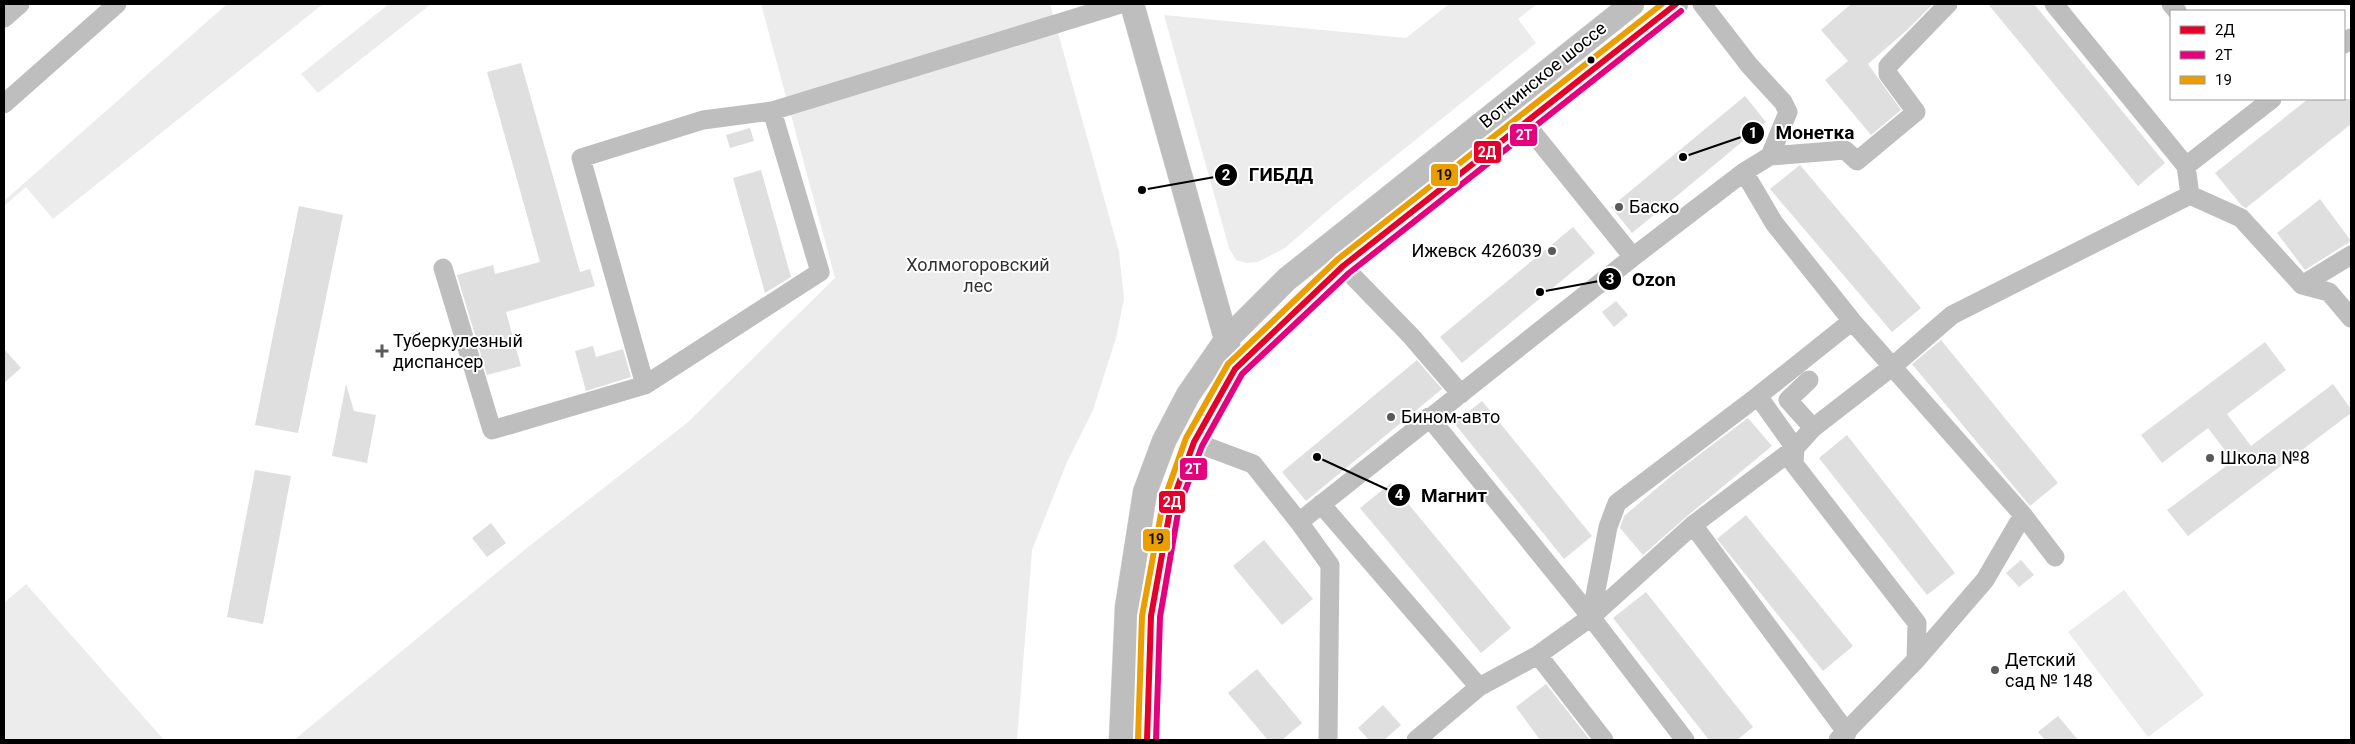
<svg xmlns="http://www.w3.org/2000/svg" width="2355" height="744" font-family="Roboto,sans-serif">
	<rect width="100%" height="100%" fill="#fff"/>
	<path fill="#ececec" d="M227,4H323L53,219L26,187L4,206V201Z
		M389,4H431L318,93L301,74Z
		M761,4H1050L1119,252L1124,299L1116,338L1093,410L1067,462L1032,550L1017,740H294L528,547L687,423L835,278Z
		M1449,4H1537L1518,19L1536,43L1332,207L1285,248L1258,262L1247,263L1236,260L1229,248L1164,15L1406,38Z
		M26,584L164,740H4V603Z
		M2124,590L2204,695L2148,737L2068,632Z"/>
	<path fill="#dfdfdf" d="M1851,4H1933L1907,30L1868,64L1901,110L1871,135L1825,80L1848,61L1821,30Z
		M1988,4H2034L2165,163L2138,186Z
		M521,63L580,272L590,269L595,286L506,312L521,366L487,375L457,275L493,265L495,274L540,262L487,72Z
		M1745,96L1766,122L1632,233L1611,207Z
		M2308,99H2351V124L2246,208L2242,206L2215,173Z
		M750,128L754,141L730,148L726,135Z
		M1800,165L1921,308L1892,332L1770,189Z
		M761,170L791,277L765,293L733,178Z
		M2320,199L2351,241L2305,270L2277,233Z
		M299,206L343,215L298,433L255,425Z
		M1573,227L1595,253L1462,363L1440,337Z
		M1616,301L1628,315L1614,327L1602,312Z
		M1941,340L2058,483L2030,506L1912,364Z
		M2265,342L2286,370L2227,414L2251,446L2333,384L2351,409V413L2188,536L2167,510L2233,461L2208,428L2162,463L2141,435Z
		M593,346L596,357L623,349L631,377L586,391L575,351Z
		M4,349L21,368L4,383Z
		M1417,360L1442,389L1306,501L1282,472Z
		M346,384L354,411L376,415L367,463L332,456Z
		M1482,401L1592,536L1564,559L1454,423Z
		M1748,418L1772,446L1686,517L1643,555L1620,528L1624,516L1676,472Z
		M1847,435L1955,573L1927,595L1819,458Z
		M255,470L291,476L263,624L227,617Z
		M1391,483L1511,628L1481,653L1360,508Z
		M1746,515L1853,646L1823,671L1717,539Z
		M491,523L506,543L487,557L472,538Z
		M1264,540L1313,599L1282,625L1233,566Z
		M2021,560L2034,575L2019,587L2006,573Z
		M1646,592L1753,727L1737,740H1709L1613,618Z
		M1257,669L1302,723L1282,740H1268L1228,693Z
		M1546,684L1590,740H1540L1516,707Z
		M1383,705L1401,725L1384,740H1369L1358,728Z
		M2058,716L2078,740H2045L2038,732Z"/>
	<g fill="none" stroke-linecap="round" stroke-linejoin="round">
		<defs>
			<path id="major" d="M1132,4L1230,353
				M1121,740L1127,607L1145,492L1164,441L1188,395L1226,340L1287,279L1632,4
				M1147,740L1151,616L1171,505L1194,442L1235,369L1343,266L1676,4"/>
		</defs>
		<use href="#major" stroke="#dbdbdb" stroke-width="25"/>
		<path stroke="#bebebe" stroke-width="19" d="M2054,4L2186,166
			M2171,4L2177,11
			M4,18L20,4
			M2344,44L2351,38
			M4,104L117,4
			M1525,123L1633,257
			M1770,156L1845,150L1857,161L1916,112L1888,74V66L1948,4
			M1744,172L1774,223L1852,321L2023,515L1985,580L1916,660L1838,740
			M2190,195L2186,166L2272,99
			M1343,266L1411,336L1461,394
			M443,268L492,430L645,385L581,158L703,120L772,111L1121,4
			M2302,285L2351,255
			M1809,380L1788,400L1813,428
			M645,385L820,272L772,111
			M1758,396L1795,448L1794,464L1917,623L1916,660
			M1429,417L1591,617L1685,740
			M1194,442L1253,464L1299,522
			M1321,504L1479,687
			M2023,515L2055,557
			M1693,525L1847,733
			M1591,617L1608,527L1617,503L1758,396L1852,321
			M1538,655L1604,740
			M1328,740L1330,565L1299,522L1633,257L1744,172L1770,156L1788,112L1783,102L1749,65L1702,4
			M1416,740L1479,687L1538,655L1591,617L1693,525L1795,448L1813,428L1893,366L1952,315L2190,195L2241,218L2302,285L2329,292L2351,318"/>
		<use href="#major" stroke="#bebebe" stroke-width="24"/>
		<defs>
			<path id="bus-1" d="M1147,740L1151,616L1171,505L1194,442L1235,369L1343,266L1676,4"/>
			<path id="bus-2" d="M1156,740L1160,617L1179,507L1202,446L1242,374L1349,273L1681,11"/>
			<path id="bus-3" d="M1138,740L1142,616L1163,503L1186,438L1228,364L1338,259L1662,4"/>
		</defs>
		<use href="#bus-1" stroke="#fff" stroke-width="10"/>
		<use href="#bus-2" stroke="#fff" stroke-width="10"/>
		<use href="#bus-3" stroke="#fff" stroke-width="10"/>
		<use href="#bus-1" stroke="#e4002b" stroke-width="6"/>
		<use href="#bus-2" stroke="#e5007d" stroke-width="6"/>
		<use href="#bus-3" stroke="#eb9e00" stroke-width="6"/>
	</g>
	<circle fill="#000" stroke="#fff" stroke-width="2" cx="1591" cy="60" r="4.5"/>
	<g fill="#595959" stroke="#fff" stroke-width="2">
		<circle cx="1619" cy="207" r="5"/>
		<circle cx="1552" cy="251" r="5"/>
		<path d="M379.5 343.5h5v5h5v5h-5v5h-5v-5h-5v-5h5z"/>
		<circle cx="1391" cy="417" r="5"/>
		<circle cx="2210" cy="458" r="5"/>
		<circle cx="1995" cy="670" r="5"/>
	</g>
	<g text-anchor="middle" stroke-width="4" stroke-linejoin="round" paint-order="stroke">
		<g font-size="18" fill="#000" stroke="#fff">
			<text transform="translate(1543 75) rotate(-39)" y="6">Воткинское шоссе</text>
		</g>
		<g font-size="18" fill="#000" stroke="#fff" text-anchor="start">
			<text x="1629" y="213">Баско</text>
			<text x="1542" y="257" text-anchor="end">Ижевск 426039</text>
			<text x="393" y="347">Туберкулезный<tspan x="393" dy="21">диспансер</tspan></text>
			<text x="1401" y="423">Бином-авто</text>
			<text x="2220" y="464">Школа №8</text>
			<text x="2005" y="666">Детский<tspan x="2005" dy="21">сад № 148</tspan></text>
		</g>
		<g font-size="18" fill="#333" stroke="#fff">
			<text x="978" y="271">Холмогоровский<tspan x="978" dy="21">лес</tspan></text>
		</g>
	</g>
	<path fill="none" stroke="#000" stroke-width="2" d="M1683 157L1753 133M1142 190L1226 175M1540 292L1610 279M1317 457L1399 495"/>
	<g fill="#000" stroke="#fff" stroke-width="2">
		<circle cx="1683" cy="157" r="5"/>
		<circle cx="1142" cy="190" r="5"/>
		<circle cx="1540" cy="292" r="5"/>
		<circle cx="1317" cy="457" r="5"/>
		<circle cx="1753" cy="133" r="12"/>
		<circle cx="1226" cy="175" r="12"/>
		<circle cx="1610" cy="279" r="12"/>
		<circle cx="1399" cy="495" r="12"/>
	</g>
	<g font-size="15" text-anchor="middle" font-weight="bold" fill="#fff">
		<text x="1753" y="138">1</text>
		<text x="1226" y="180">2</text>
		<text x="1610" y="284">3</text>
		<text x="1399" y="500">4</text>
	</g>
	<g font-size="19" text-anchor="middle" font-weight="bold" fill="#000" stroke="#fff" stroke-width="4" stroke-linejoin="round" paint-order="stroke">
		<text x="1815" y="139">Монетка</text>
		<text x="1281" y="181">ГИБДД</text>
		<text x="1654" y="286">Ozon</text>
		<text x="1454" y="502">Магнит</text>
	</g>
	<g stroke="#fff" stroke-width="2">
		<rect x="1509" y="123" width="29" height="24" rx="5" fill="#e5007d"/>
		<rect x="1473" y="140" width="29" height="24" rx="5" fill="#e4002b"/>
		<rect x="1430" y="163" width="29" height="24" rx="5" fill="#eb9e00"/>
		<rect x="1179" y="457" width="29" height="24" rx="5" fill="#e5007d"/>
		<rect x="1158" y="490" width="28" height="24" rx="5" fill="#e4002b"/>
		<rect x="1142" y="528" width="29" height="24" rx="5" fill="#eb9e00"/>
	</g>
	<g font-size="14" text-anchor="middle" font-weight="bold" fill="#fff">
		<text x="1524" y="140">2Т</text>
		<text x="1487" y="157">2Д</text>
		<text x="1193" y="474">2Т</text>
		<text x="1172" y="507">2Д</text>
	</g>
	<g font-size="14" text-anchor="middle" font-weight="bold" fill="#111">
		<text x="1444" y="180">19</text>
		<text x="1156" y="544">19</text>
	</g>
	<rect width="2355" height="744" fill="none" stroke="#000000" stroke-width="10"/>
	<rect x="2170" y="10" width="175" height="90" fill="#ffffff" stroke="#999999"/>
	<rect x="2180" y="26" width="25" height="8" fill="#e4002b" stroke="#999999"/>
	<text x="2215" y="35" font-size="15" fill="#000000">2Д</text>
	<rect x="2180" y="51" width="25" height="8" fill="#e5007d" stroke="#999999"/>
	<text x="2215" y="60" font-size="15" fill="#000000">2Т</text>
	<rect x="2180" y="76" width="25" height="8" fill="#eb9e00" stroke="#999999"/>
	<text x="2215" y="85" font-size="15" fill="#000000">19</text>
</svg>
